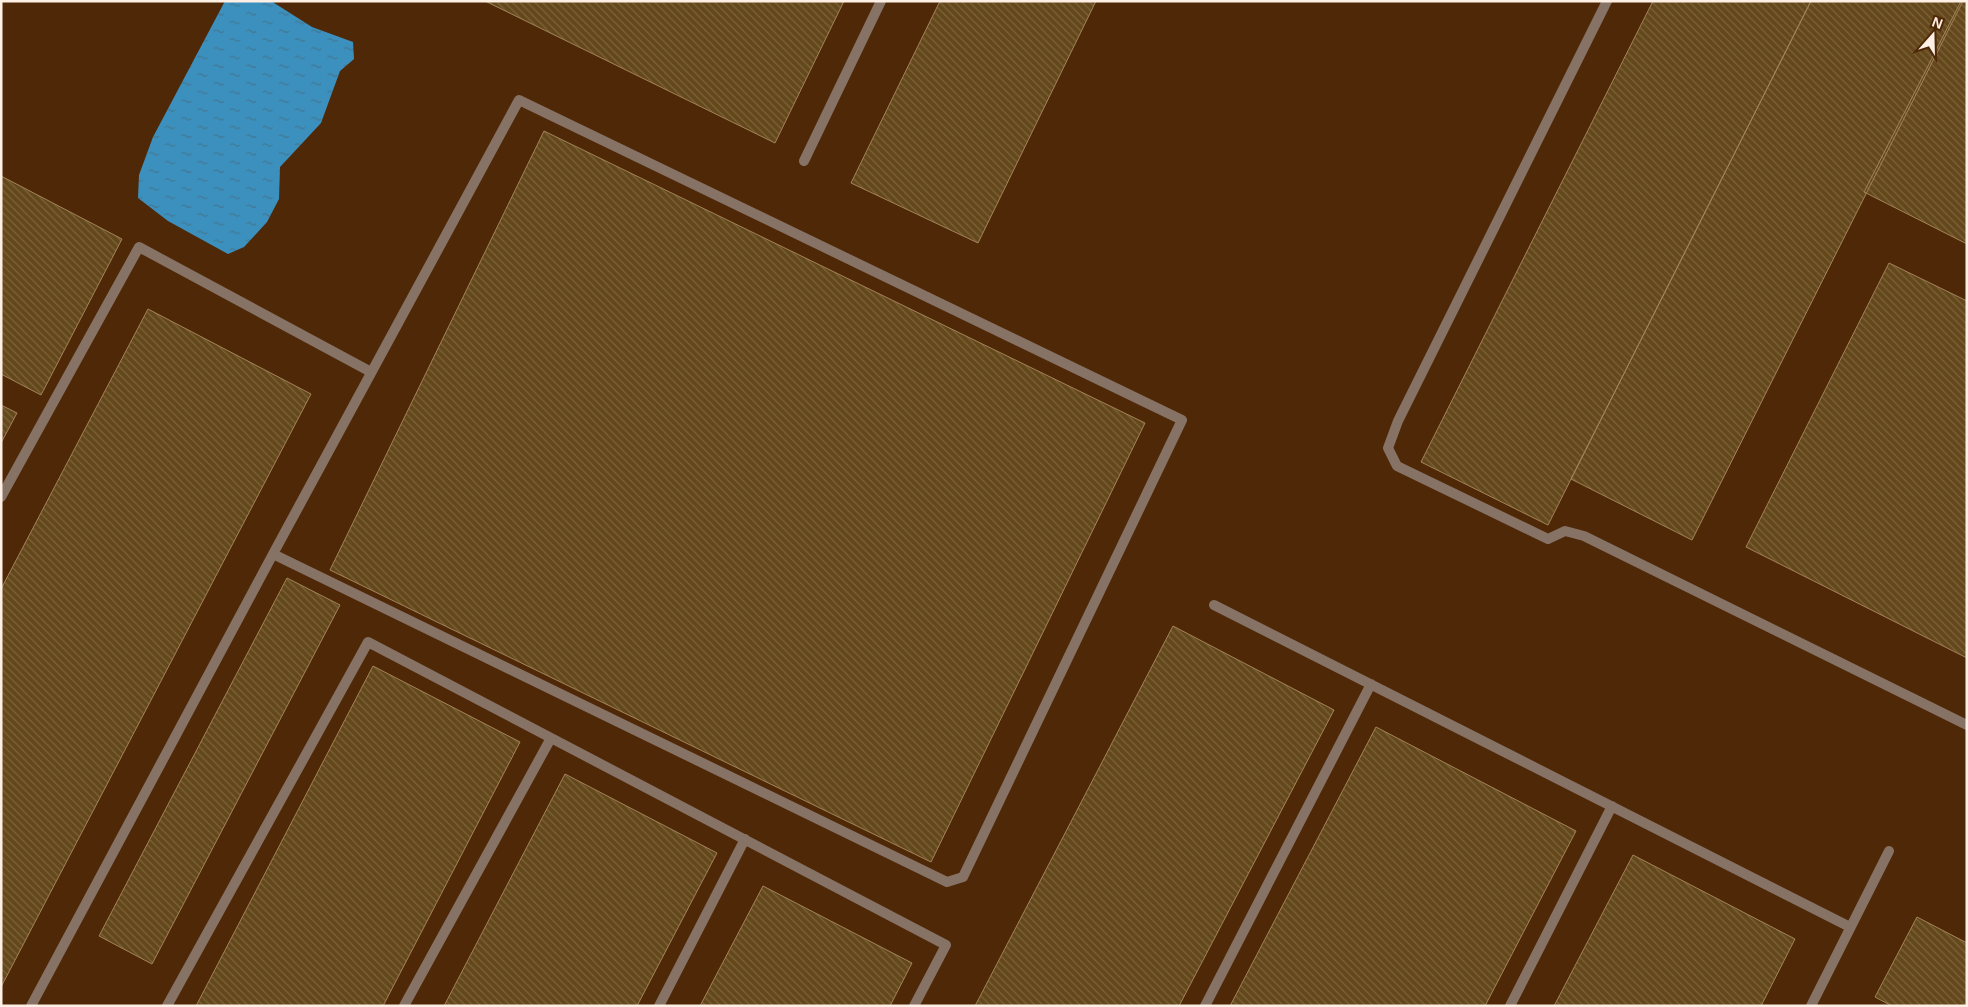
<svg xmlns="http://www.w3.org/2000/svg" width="1968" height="1007" font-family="Arial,sans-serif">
	<defs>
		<pattern id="water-ripples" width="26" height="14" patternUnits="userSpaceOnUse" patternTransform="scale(1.25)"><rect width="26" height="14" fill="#3c90bd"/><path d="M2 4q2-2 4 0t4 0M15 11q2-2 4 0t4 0" fill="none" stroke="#427793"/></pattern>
		<pattern id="building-back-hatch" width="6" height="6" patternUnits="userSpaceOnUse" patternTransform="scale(1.25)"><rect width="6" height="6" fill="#64481b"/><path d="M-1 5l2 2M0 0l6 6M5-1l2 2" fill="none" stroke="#7b633c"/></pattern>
	</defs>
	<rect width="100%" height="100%" fill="#4f2808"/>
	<path fill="url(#water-ripples)" d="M225,1H271L312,27L353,42L354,59L340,71L321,123L280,167L279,199L267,222L244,247L228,254L168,221L138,198L139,175L153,137Z"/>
	<path fill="url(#building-back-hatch)" stroke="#a38458" d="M485,1H844L775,143Z
		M940,1H1096L978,243L851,183Z
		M1653,1H1811L1548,525L1421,462Z
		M1811,1H1963L1692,540L1571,479Z
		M1961,1H1967V244L1864,192Z
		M544,131L1145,423L931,862L330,570Z
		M1,176L122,239L41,395L1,374Z
		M1889,263L1967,301V658L1746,547Z
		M148,309L311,394L1,987V589Z
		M1,405L17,413L1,443Z
		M287,578L340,605L152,964L99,936Z
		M1173,626L1334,710L1179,1006H975Z
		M373,666L520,742L383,1006H196Z
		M1376,727L1576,831L1485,1006H1230Z
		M565,774L717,853L637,1006H444Z
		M1633,855L1795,939L1761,1006H1554Z
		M763,886L912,963L890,1006H700Z
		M1917,917L1967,943V1006H1892L1875,997Z"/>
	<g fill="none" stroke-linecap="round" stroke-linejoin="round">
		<path stroke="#877365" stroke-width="10" d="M1607,1L1398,421L1388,448L1397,466L1548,539L1565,531L1584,536L1967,725
			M804,161L881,1
			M1,497L139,247L371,372
			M1214,605L1850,927
			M31,1006L273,554L519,100L1182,420L963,877L947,882L273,554
			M167,1006L368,642L946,945L914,1006
			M404,1006L551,738
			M659,1006L745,839
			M1205,1006L1371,684
			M1510,1006L1612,806
			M1811,1006L1889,851"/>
	</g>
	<rect width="1968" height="1007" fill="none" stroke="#fff0e6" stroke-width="5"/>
	<g transform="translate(1933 35) rotate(20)" stroke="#4f2808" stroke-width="4" paint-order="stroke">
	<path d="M0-4L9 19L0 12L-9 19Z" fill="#fff0e6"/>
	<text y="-8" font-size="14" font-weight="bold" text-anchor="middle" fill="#fff0e6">N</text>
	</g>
</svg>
